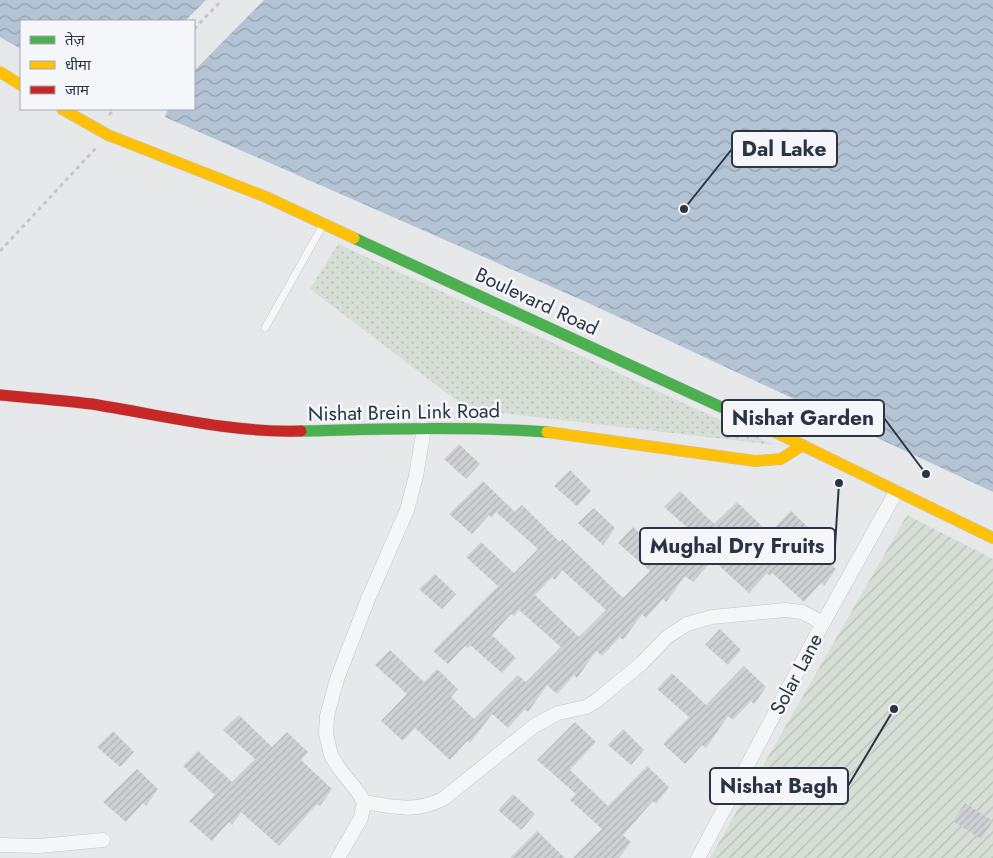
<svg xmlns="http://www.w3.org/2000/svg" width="993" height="858" font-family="Jost,'Noto Sans Devanagari',sans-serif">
	<defs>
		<pattern id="park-dots" width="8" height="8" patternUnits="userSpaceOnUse" patternTransform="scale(1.25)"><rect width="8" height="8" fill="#d6ded6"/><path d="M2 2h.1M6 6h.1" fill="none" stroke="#b8bfb9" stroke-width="1.8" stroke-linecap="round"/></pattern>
		<pattern id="garden-furrows" width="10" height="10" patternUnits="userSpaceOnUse" patternTransform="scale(1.25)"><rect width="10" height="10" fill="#d6ded6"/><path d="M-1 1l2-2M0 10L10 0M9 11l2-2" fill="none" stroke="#b8bfb9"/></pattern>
		<pattern id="water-waves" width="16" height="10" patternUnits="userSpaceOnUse" patternTransform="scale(1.25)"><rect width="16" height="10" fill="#b4c4d5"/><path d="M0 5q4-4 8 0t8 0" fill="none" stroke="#93a0af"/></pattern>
		<pattern id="building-hatch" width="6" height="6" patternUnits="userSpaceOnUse" patternTransform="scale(1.25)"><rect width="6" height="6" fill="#ced0d3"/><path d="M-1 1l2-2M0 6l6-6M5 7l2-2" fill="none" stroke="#b1b3b6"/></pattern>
	</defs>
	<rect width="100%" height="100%" fill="#e6e8ea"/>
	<path fill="url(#park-dots)" d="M338,244L775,445L468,409L310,289Z"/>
	<path fill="url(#garden-furrows)" d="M907,515L993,559V858H710Z"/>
	<path fill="url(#water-waves)" d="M0,0H206L185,21H21V49L0,37Z
		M264,0H993V492L584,301L165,117L168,109H194V71Z"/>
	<path fill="url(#building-hatch)" fill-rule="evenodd" d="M459,444L480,464L466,479L444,459Z
		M570,470L591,491L577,506L554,486Z
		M483,481L515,512L522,505L560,542L562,539L623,598L650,571L618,543L633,527L670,562L697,536L664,507L680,491L714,524L737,502L769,533L791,511L812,531L805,539L836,569L824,586L821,583L804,602L772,573L770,576L767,573L749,593L716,563L713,566L710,563L693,582L685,576L666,602L663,599L646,618L642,614L623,640L620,637L602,656L596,651L577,678L574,675L557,694L547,685L528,712L525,709L508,728L492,714L470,743L467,741L450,760L415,728L403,741L381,721L407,694L375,665L390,650L424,682L437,669L458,689L451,697L474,719L518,675L526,682L561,647L519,610L514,616L511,614L492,635L516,658L502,673L470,645L468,648L465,646L448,664L433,651L498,586L466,557L481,542L514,573L538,549L496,512L492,518L489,515L472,534L449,514ZM562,570L606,610L579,637L535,595L552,577L555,580Z
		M594,508L615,528L603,545L578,523Z
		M435,574L456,594L442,609L419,589Z
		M720,629L741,650L728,665L705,645Z
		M744,666L766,687L754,704L751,701L733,720L728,716L706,748L702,745L685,764L663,744L689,717L657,689L672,673L706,705Z
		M239,715L272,747L287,732L308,752L301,760L332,789L320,806L317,804L279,846L241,812L232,825L229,822L212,841L189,821L215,795L183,766L198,751L232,782L255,759L223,730Z
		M575,722L596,742L570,770L608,806L647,766L669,787L656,804L653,801L623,835L631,842L619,858H573L602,829L570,800L576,794L537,760Z
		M623,729L644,750L631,765L608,745Z
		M113,731L134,752L120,767L97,747Z
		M137,769L158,789L146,806L143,803L126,822L103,802Z
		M513,794L535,814L521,830L498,810Z
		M965,803L993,821L981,839L953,821Z
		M537,831L565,858H510Z"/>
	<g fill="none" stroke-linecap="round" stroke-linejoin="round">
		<defs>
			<path id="lane" d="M265,328L323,225"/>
			<path id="street" d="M364,802C394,807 414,813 443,799L534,726L558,713L586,707L596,701L642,663L667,637L687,624L712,617L785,610L802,612L823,623
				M0,845L39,846L103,840
				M338,858L361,818L364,802L358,792L338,767L331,755L326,734L327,716L337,679L368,599L407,510L416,476L424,428
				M698,858L823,623L896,492"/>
			<path id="fast" d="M354,238L771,430
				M301,431C383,429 465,426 547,432"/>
			<path id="slow" d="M0,72L21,85
				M62,109L108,135L266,197L354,238
				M771,430L993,538
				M547,432L755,461L781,459L803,445"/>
			<path id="jam" d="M0,395C30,398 61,400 92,404C161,415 230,433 301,431"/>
		</defs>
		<use href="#lane" stroke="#c4c6c8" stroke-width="8"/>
		<use href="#street" stroke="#c4c6c8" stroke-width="15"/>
		<use href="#fast" stroke="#c4c6c8" stroke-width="12"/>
		<use href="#slow" stroke="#c4c6c8" stroke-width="12"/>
		<use href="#jam" stroke="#c4c6c8" stroke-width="12"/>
		<path stroke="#c5c6ca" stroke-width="3" stroke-dasharray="4 4" stroke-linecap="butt" d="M194,29L222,0
			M109,115L115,109
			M0,251L96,148"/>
		<use href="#lane" stroke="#f5f6f7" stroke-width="7"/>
		<use href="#street" stroke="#f5f6f7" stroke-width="14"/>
		<use href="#fast" stroke="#4caf50" stroke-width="11"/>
		<use href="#slow" stroke="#ffc107" stroke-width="11"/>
		<use href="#jam" stroke="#c62828" stroke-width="11"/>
	</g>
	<g text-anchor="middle" stroke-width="5" stroke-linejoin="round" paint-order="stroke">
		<g font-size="20" fill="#2b3445" stroke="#f4f6f9">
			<text transform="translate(537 301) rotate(25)" y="7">Boulevard Road</text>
			<text transform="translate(404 412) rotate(-1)" y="7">Nishat Brein Link Road</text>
			<text transform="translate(796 674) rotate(-62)" y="7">Solar Lane</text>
		</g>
	</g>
	<path fill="none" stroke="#2b3445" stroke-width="2" d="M684 209L732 149M926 474L884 418M839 483L835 546M894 709L848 786"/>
	<g fill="#2b3445" stroke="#f4f6f9" stroke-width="2">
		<circle cx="684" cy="209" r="5"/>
		<circle cx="926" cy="474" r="5"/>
		<circle cx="839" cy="483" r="5"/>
		<circle cx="894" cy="709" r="5"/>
	</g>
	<g fill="#f4f6f9" stroke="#2b3445" stroke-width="2">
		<rect x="732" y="131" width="105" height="36" rx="5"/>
		<rect x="722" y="400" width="162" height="36" rx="5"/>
		<rect x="640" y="528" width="195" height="36" rx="5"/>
		<rect x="710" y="768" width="138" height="36" rx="5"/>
	</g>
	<g font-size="21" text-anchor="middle" font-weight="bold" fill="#2b3445">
		<text x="784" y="156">Dal Lake</text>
		<text x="803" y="425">Nishat Garden</text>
		<text x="737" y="553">Mughal Dry Fruits</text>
		<text x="779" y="793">Nishat Bagh</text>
	</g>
	<rect x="20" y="20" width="175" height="90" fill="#f4f6f9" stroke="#a4a8b1"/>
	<rect x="30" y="36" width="25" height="8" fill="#4caf50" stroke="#a4a8b1"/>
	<text x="65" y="45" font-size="15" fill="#2b3445">तेज़</text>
	<rect x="30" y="61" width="25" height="8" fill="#ffc107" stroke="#a4a8b1"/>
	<text x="65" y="70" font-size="15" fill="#2b3445">धीमा</text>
	<rect x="30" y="86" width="25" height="8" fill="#c62828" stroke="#a4a8b1"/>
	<text x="65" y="95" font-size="15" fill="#2b3445">जाम</text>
</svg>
